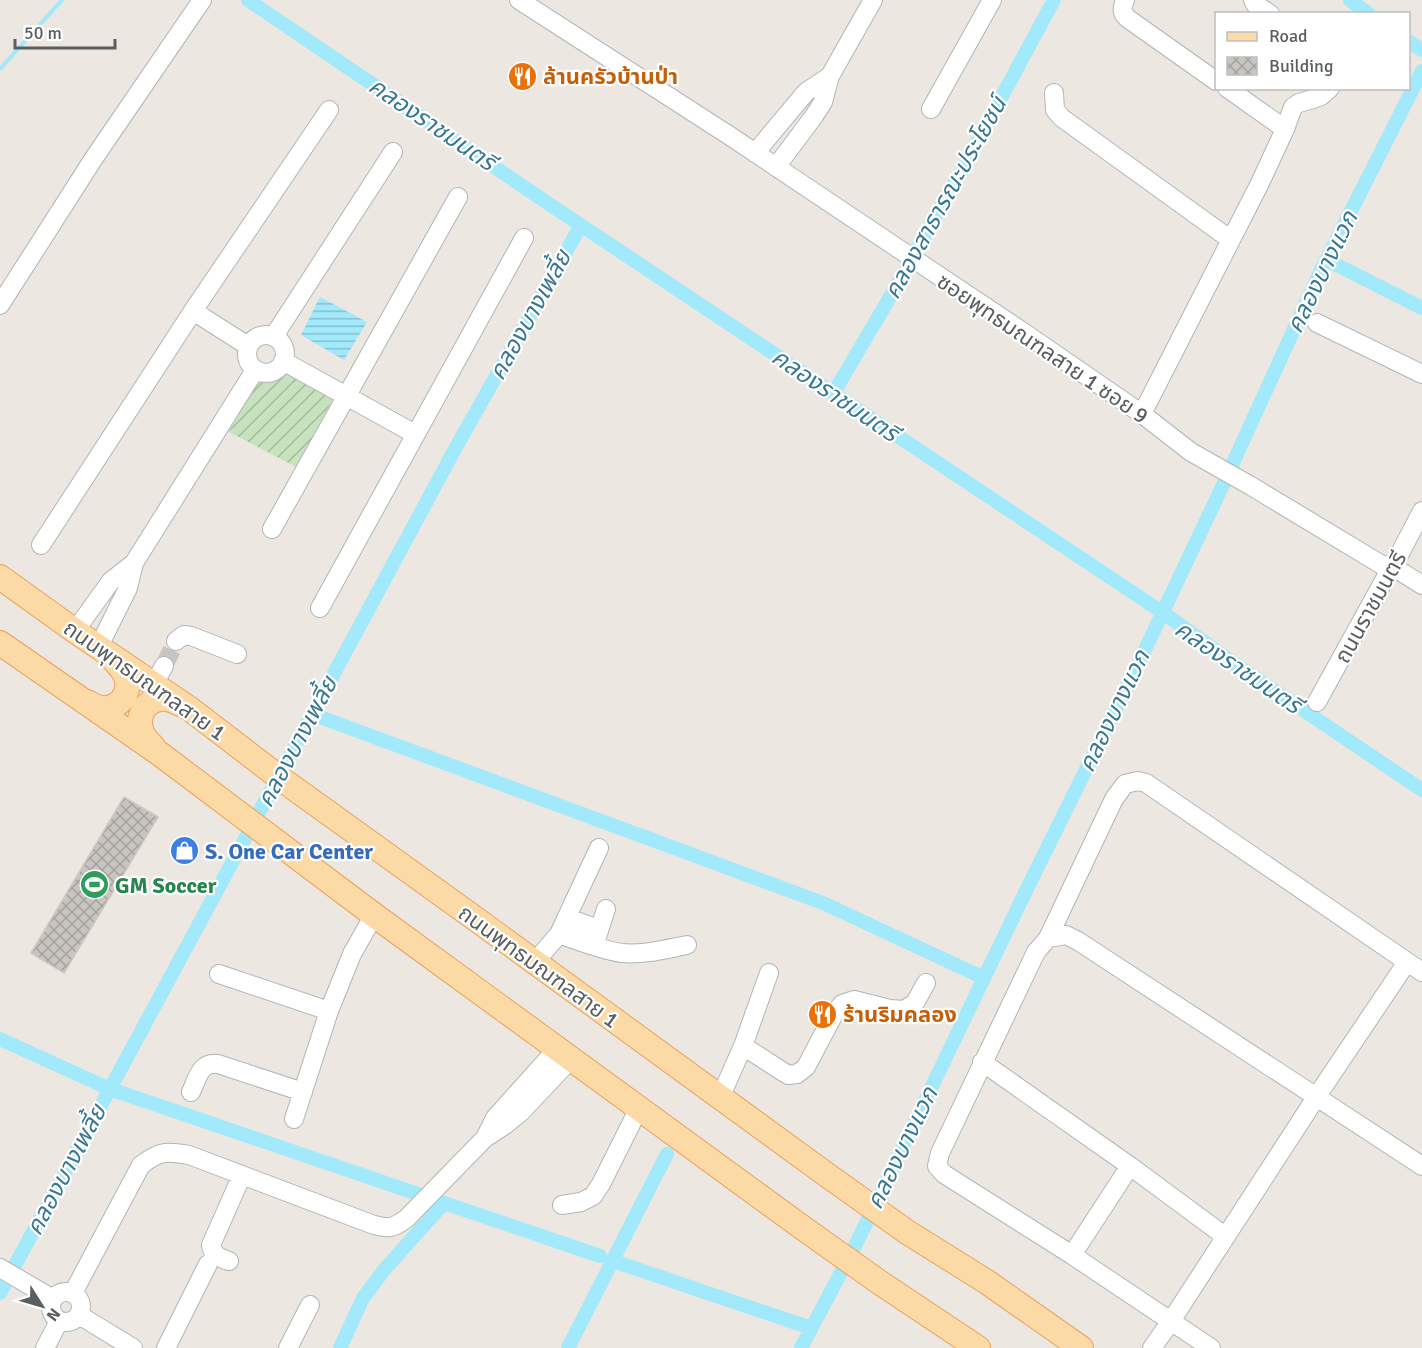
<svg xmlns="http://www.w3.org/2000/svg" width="1422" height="1348" font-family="Signika,'Noto Sans Thai',sans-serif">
	<defs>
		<pattern id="garden-furrows" width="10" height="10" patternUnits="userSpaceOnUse" patternTransform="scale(1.5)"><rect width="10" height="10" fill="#c6e3bd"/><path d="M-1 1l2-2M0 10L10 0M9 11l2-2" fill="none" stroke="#a4bb9d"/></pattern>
		<pattern id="water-rules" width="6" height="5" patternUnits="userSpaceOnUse" patternTransform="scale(1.5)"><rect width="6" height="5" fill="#a1e9fb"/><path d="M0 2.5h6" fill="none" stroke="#86c0cf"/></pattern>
		<pattern id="building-cross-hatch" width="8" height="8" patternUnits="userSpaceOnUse" patternTransform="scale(1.5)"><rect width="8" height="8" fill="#c8c4c0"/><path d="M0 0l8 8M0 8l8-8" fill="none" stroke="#a5a29f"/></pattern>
	</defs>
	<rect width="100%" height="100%" fill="#ece7e0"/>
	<path fill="url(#garden-furrows)" d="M284,371L333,399L296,467L229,432L255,384Z"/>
	<path fill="url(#water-rules)" d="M320,297L367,322L344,360L301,335Z"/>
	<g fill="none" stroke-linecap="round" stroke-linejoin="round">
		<path stroke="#a1e9fb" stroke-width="4" d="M0,69L62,0"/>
		<path stroke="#a1e9fb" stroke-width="14" d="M248,0L552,206L1162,612L1232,662L1422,790
			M1350,0L1369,14
			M1408,41L1422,50
			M1327,260L1422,308
			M833,394L886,304L968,159L1054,0
			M312,714L823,903L984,978
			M0,1039L110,1089L600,1256
			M613,1261L811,1328
			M0,1293L455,449L581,225
			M340,1348L363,1298L384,1270L444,1203
			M568,1348L667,1154
			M801,1348L857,1242L885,1184L1022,899L1143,654L1222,487L1322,268L1422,71"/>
	</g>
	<path fill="url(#building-cross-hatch)" stroke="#d0c7bf" stroke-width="1.5" d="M124,797L158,817L64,973L31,953Z"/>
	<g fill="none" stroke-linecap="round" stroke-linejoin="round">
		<path stroke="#c7c5c0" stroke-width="18" stroke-dasharray="18 9" stroke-linecap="butt" d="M164,666L176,641"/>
		<defs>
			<path id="minor" d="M519,0L730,136L1026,334L1142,414L1191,452L1251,486L1382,565L1392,566
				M1125,0C1122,8 1121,12 1127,18L1216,81
				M1253,0L1255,4L1270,14
				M1227,88L1285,129
				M1054,93L1055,110L1062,118L1231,240
				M931,109L992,0
				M755,153L806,92L830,76
				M776,167L814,116L823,102L830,76L873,0
				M0,305L94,158L202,0
				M193,311L248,346
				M1317,323L1422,374
				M247 354a19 19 0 1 1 38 0a19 19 0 1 1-38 0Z
				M274,336L393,152
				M283,361L415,434
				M1142,414L1260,183L1285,129L1293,107L1299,103L1313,99L1321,96L1330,88
				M272,529L458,197
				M41,545L193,311L329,110
				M1392,566L1422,585
				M320,608L524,238
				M75,631L111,581L134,563
				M176,641L184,635L191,636L237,654
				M99,646L128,588L134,563L255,370
				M154,684L164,666
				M1317,702L1392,566L1397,559L1422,511
				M567,918L599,929
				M559,934L599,848
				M1048,938L1066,935L1078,941L1422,1166
				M594,946L606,909
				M534,963L559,934C579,941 601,950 622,953C644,955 666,949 687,945
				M219,974L329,1011
				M743,1046L788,1075L797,1074L806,1067L834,1014L842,1004L854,1000L890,1009L904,1010L915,1003L926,983
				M982,1062L1130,1166L1226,1237
				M191,1092C198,1077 200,1062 218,1064L303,1092
				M720,1098L743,1046L769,973
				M294,1119L329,1011L352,954L374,915
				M486,1136L495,1118L557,1049
				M562,1205L581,1202L593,1196L601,1184L639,1108
				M1072,1255L1130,1166
				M229,1261C220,1258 212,1255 211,1245L242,1175
				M0,1268L53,1299
				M51 1307a15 15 0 1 1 30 0a15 15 0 1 1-30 0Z
				M73,1293L141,1165C160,1151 165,1151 189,1155L374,1225C390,1229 393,1228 406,1219L485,1138L505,1125L521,1112L571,1059
				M79,1315L133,1348
				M45,1348L59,1321
				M166,1348L208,1264
				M288,1348L310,1305
				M1152,1348L1171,1321L1317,1096L1407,962
				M1211,1348L1072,1255L944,1174L937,1166L940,1153L1036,952L1048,938L1114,799L1125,784L1138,781L1146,783L1422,972"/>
			<path id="major" d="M0,577L75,631L190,709L284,781L473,917L827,1175L907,1232L987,1282L1081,1348
				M0,643L160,754L374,915L803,1228L879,1282L978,1348
				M87,702C91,704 96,707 101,708C119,710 133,692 125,675C123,669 117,664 113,659
				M154,748C150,743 144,738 142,732C136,717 145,700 161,699C168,698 174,701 180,704"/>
		</defs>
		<use href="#minor" stroke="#b1b5b8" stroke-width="20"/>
		<use href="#major" stroke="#eaa15b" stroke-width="26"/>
		<use href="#minor" stroke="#fff" stroke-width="18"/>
		<use href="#major" stroke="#fbdaa6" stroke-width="24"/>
	</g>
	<defs>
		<symbol id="restaurant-disc" viewBox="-11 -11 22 22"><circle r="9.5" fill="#e8710a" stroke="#fff"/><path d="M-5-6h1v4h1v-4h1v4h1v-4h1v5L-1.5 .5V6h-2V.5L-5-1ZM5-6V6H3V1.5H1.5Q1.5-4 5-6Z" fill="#fff"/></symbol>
		<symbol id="shop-disc" viewBox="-11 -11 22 22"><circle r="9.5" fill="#3f7fe0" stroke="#fff"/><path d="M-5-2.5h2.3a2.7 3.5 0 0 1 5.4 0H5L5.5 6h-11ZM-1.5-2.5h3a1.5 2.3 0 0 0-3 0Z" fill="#fff"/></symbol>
		<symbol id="stadium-disc" viewBox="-11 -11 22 22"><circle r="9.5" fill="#2e9e5b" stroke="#fff"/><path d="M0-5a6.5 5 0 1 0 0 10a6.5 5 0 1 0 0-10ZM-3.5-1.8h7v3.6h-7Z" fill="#fff"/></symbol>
	</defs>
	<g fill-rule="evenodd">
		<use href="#restaurant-disc" x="506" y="60" width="33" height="33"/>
		<use href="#shop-disc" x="168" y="834" width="33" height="33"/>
		<use href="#stadium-disc" x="78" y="868" width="33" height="33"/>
		<use href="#restaurant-disc" x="806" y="998" width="33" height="33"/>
	</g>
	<g text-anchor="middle" stroke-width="4.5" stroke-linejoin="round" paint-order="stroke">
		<g font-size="22" font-weight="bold" fill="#c56008" stroke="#fff" text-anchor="start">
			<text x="543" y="84">ล้านครัวบ้านป่า</text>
			<text x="843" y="1022">ร้านริมคลอง</text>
		</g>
		<g font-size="22" fill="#595e61" stroke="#fff">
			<text transform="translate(1043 348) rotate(34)" y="8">ซอยพุทธมณฑลสาย 1 ซอย 9</text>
			<text transform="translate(1370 607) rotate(-61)" y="8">ถนนราชมนตรี</text>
			<text transform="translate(145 680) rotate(35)" y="8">ถนนพุทธมณฑลสาย 1</text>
			<text transform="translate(539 966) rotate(36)" y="8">ถนนพุทธมณฑลสาย 1</text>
		</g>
		<g font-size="22" font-weight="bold" fill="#366cbe" stroke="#fff" text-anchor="start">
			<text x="205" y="859">S. One Car Center</text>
		</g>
		<g font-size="22" font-weight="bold" fill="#27864d" stroke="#fff" text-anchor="start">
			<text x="115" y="893">GM Soccer</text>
		</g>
		<g font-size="24" font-style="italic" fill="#397891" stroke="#fff">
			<text transform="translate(432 124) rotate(34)" y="8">คลองราชมนตรี</text>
			<text transform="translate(945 198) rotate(-61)" y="8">คลองสาธารณะประโยชน์</text>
			<text transform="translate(1322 272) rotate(-64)" y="8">คลองบางแวก</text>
			<text transform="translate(530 315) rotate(-61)" y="8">คลองบางเพลี้ย</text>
			<text transform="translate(835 395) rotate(34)" y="8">คลองราชมนตรี</text>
			<text transform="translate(1238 667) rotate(34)" y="8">คลองราชมนตรี</text>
			<text transform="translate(1114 711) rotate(-64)" y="8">คลองบางแวก</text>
			<text transform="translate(297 742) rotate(-62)" y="8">คลองบางเพลี้ย</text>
			<text transform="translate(902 1148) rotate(-64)" y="8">คลองบางแวก</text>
			<text transform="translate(66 1170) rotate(-62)" y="8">คลองบางเพลี้ย</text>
		</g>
	</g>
	<rect x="1215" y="12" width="195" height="78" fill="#ffffff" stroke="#bdbfc0" stroke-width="1.5"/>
	<rect x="1227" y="32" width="30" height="9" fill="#fbdaa6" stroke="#bdbfc0" stroke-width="1.5"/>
	<text x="1269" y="42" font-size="18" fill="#595e61">Road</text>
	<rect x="1227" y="57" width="30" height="18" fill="url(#building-cross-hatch)" stroke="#bdbfc0" stroke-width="1.5"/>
	<text x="1269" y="72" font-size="18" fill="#595e61">Building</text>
	<g transform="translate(42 1306) rotate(127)" stroke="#ffffff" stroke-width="4.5" paint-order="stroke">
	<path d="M0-4.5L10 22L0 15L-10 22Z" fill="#595e61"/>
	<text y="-9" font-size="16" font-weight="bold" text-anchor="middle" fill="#595e61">N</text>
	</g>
	<path d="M15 39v9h100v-9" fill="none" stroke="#595e61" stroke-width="3"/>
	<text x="24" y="39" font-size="18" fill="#595e61" stroke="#ffffff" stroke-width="4.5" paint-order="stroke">50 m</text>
</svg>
